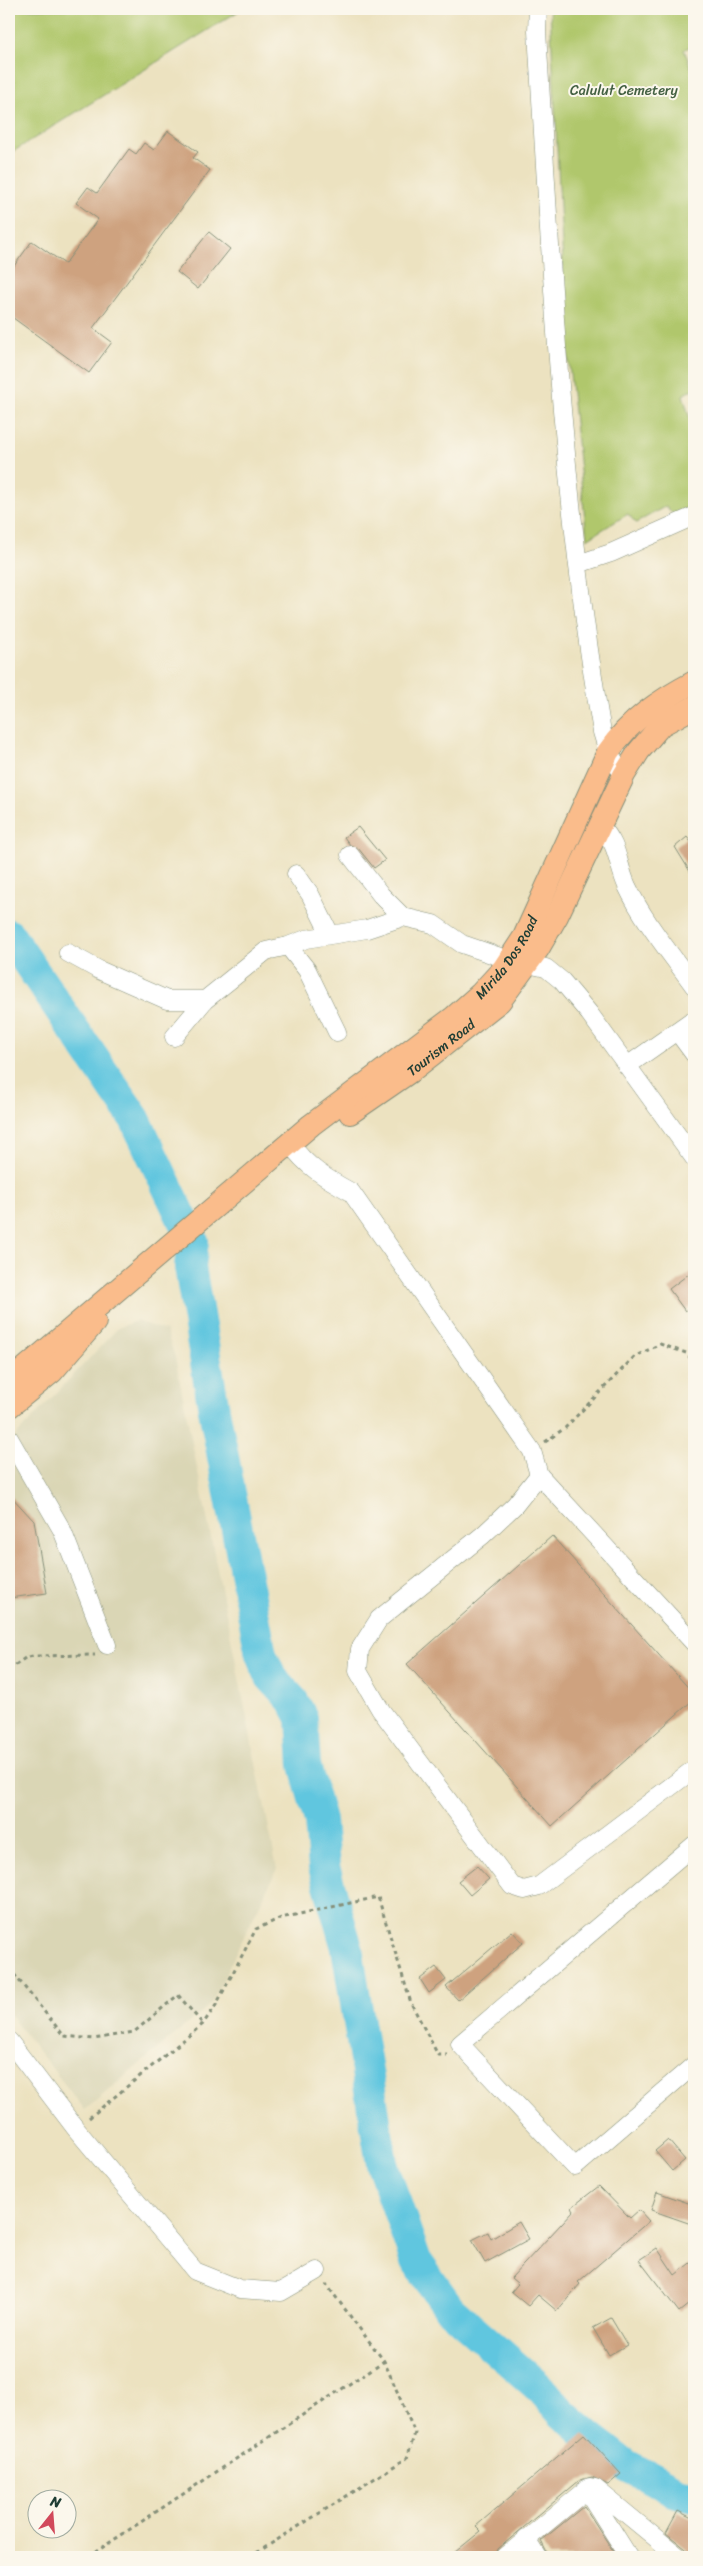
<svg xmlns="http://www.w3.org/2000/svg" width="703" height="2566" font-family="Sriracha,sans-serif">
	<rect width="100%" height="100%" fill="#fbf7ec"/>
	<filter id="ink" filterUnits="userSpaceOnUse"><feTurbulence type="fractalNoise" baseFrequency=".02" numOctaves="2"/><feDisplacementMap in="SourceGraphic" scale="10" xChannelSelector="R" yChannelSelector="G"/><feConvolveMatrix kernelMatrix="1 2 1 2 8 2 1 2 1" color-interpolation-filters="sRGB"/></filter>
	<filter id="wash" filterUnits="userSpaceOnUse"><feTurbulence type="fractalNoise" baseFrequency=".0096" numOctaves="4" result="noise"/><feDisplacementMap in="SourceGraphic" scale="20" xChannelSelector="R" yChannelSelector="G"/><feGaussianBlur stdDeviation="1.12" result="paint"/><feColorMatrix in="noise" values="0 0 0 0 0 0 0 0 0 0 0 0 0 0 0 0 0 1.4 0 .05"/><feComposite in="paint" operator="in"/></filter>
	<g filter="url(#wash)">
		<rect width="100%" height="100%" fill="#ece2c0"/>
		<path fill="#dad6b5" d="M136,1321L166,1331L175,1357L277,1869L211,2004L85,2110L9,2014V1443L118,1328Z"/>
		<path fill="#b0c76c" stroke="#688250" d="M9,9H242L9,154Z
			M550,9H694V44L684,50L694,74V388L683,395L694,433V504L674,515L666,506L636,523L628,514L587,539L567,344Z"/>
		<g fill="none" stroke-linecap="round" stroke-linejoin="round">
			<path stroke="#61c6df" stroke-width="32" d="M9,935L135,1119L193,1241L190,1267L214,1410L261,1654L271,1677L293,1701L302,1718L305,1765L320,1821L324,1867L347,1948L382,2164L416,2261L450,2309L542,2390L562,2413L590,2437L626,2465L677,2492L694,2496"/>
		</g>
		<g id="blocks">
			<path fill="#cea27f" d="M168,131L198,152L193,158L210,170L93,328L112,342L89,373L9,315V273L32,241L65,264L98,219L76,203L88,187L97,193L129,149L136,154L144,143L154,150Z
				M209,232L230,249L198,289L177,272Z
				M358,827L385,860L374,868L358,848L350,845L344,837Z
				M687,837L694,846V878L675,847Z
				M694,1270V1304L685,1311L669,1289Z
				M9,1494L34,1521L47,1593L9,1598Z
				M552,1536L694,1694V1699L552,1826L407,1664Z
				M477,1866L489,1879L470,1895L458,1881Z
				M512,1931L523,1943L458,2000L446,1987Z
				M436,1967L446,1980L429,1993L420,1979Z
				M668,2140L685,2160L672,2171L655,2151Z
				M599,2186L630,2218L639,2210L649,2221L578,2282L580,2284L557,2311L538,2295L528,2306L511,2292L518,2284L511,2278L574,2210L572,2207Z
				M657,2192L694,2205V2225L651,2210Z
				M519,2222L529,2239L485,2263L472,2240L488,2232L491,2239Z
				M657,2248L675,2275L694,2260V2300L679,2312L639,2260Z
				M611,2318L627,2345L609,2355L593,2328Z
				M584,2434L621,2474L608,2485L592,2477L580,2480L498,2549L495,2557H449L481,2531L476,2526Z
				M584,2506L617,2557H549L541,2541Z
				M678,2511L694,2519V2557L689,2556L686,2549L666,2533Z"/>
		</g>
	</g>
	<g filter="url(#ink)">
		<use href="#blocks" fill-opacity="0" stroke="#86907a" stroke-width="1"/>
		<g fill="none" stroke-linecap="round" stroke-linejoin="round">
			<defs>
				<path id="minor" d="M538,9L537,31C551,266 562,500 602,732L608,752L624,775
					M578,564L611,553L694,516
					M601,827C619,845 617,864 627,886C644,922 671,954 694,986
					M350,855L381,895L403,917
					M296,874L310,894L330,934
					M288,946L306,939L367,929L403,917L433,924L462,944L509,960L546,968L562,981L589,1013L694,1158
					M68,953L99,970L167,1000H205L266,951L288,946L307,970L337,1032
					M677,1031L694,1054
					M174,1037L205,1000
					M627,1066L691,1021
					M290,1143C305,1166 327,1179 351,1192L532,1451L539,1475L515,1505L483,1535L379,1619L360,1649L358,1671L380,1709L512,1886L524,1890L539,1886L694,1769
					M9,1438L62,1530L107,1645
					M539,1475L694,1643
					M694,1845L460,2044L575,2167L694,2065
					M9,2041L76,2129L195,2271L240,2289L281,2292L317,2271
					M586,2489L629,2557
					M526,2538L538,2557
					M505,2557L590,2487L595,2488L679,2557"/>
				<g id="major">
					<path id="s1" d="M350,1113L411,1071L500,1001L538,949L557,916L624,775L639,751L661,725L694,707"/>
					<path id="s2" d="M9,1382L311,1125L454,1017L480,994L503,969L524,937L608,752C630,720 660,700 694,682"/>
					<path d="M9,1407L52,1372L95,1322"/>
				</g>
			</defs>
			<use href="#minor" stroke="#86907a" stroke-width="19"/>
			<use href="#major" stroke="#86907a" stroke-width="24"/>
			<path stroke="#86907a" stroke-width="3" stroke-dasharray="4 4" stroke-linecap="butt" d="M545,1442L565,1428L634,1357L660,1344L686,1353L694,1362
				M9,1670L25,1658L33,1656L95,1655
				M9,1968L64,2036L94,2039L134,2032L178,1995L203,2024
				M89,2118L203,2024L216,2005L256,1929L281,1918L378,1897L411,2003L438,2055H447
				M88,2557L384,2361
				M250,2557L407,2458L415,2433L384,2361L326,2284"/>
			<use href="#minor" stroke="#fff" stroke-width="18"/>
			<use href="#major" stroke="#fabc8b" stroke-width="22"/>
		</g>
	</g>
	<g text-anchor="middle" stroke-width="4" stroke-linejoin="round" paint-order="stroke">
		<g font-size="14" fill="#436042" stroke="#fbf7ec">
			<text x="624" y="95">Calulut Cemetery</text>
		</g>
		<g font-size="14" fill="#1f3d34" stroke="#fbf7ec">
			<text dy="5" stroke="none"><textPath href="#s2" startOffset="656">Mirida Dos Road</textPath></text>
			<text dy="5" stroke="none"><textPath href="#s1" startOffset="112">Tourism Road</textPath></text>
		</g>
	</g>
	<rect width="703" height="2566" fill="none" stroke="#fbf7ec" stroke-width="30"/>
	<g transform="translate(52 2514) rotate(17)"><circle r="24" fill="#fbf7ec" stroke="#a3ada2"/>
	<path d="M0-4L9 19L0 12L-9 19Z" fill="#d1495b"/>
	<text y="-8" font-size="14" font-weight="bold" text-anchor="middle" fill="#1f3d34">N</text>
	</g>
</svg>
